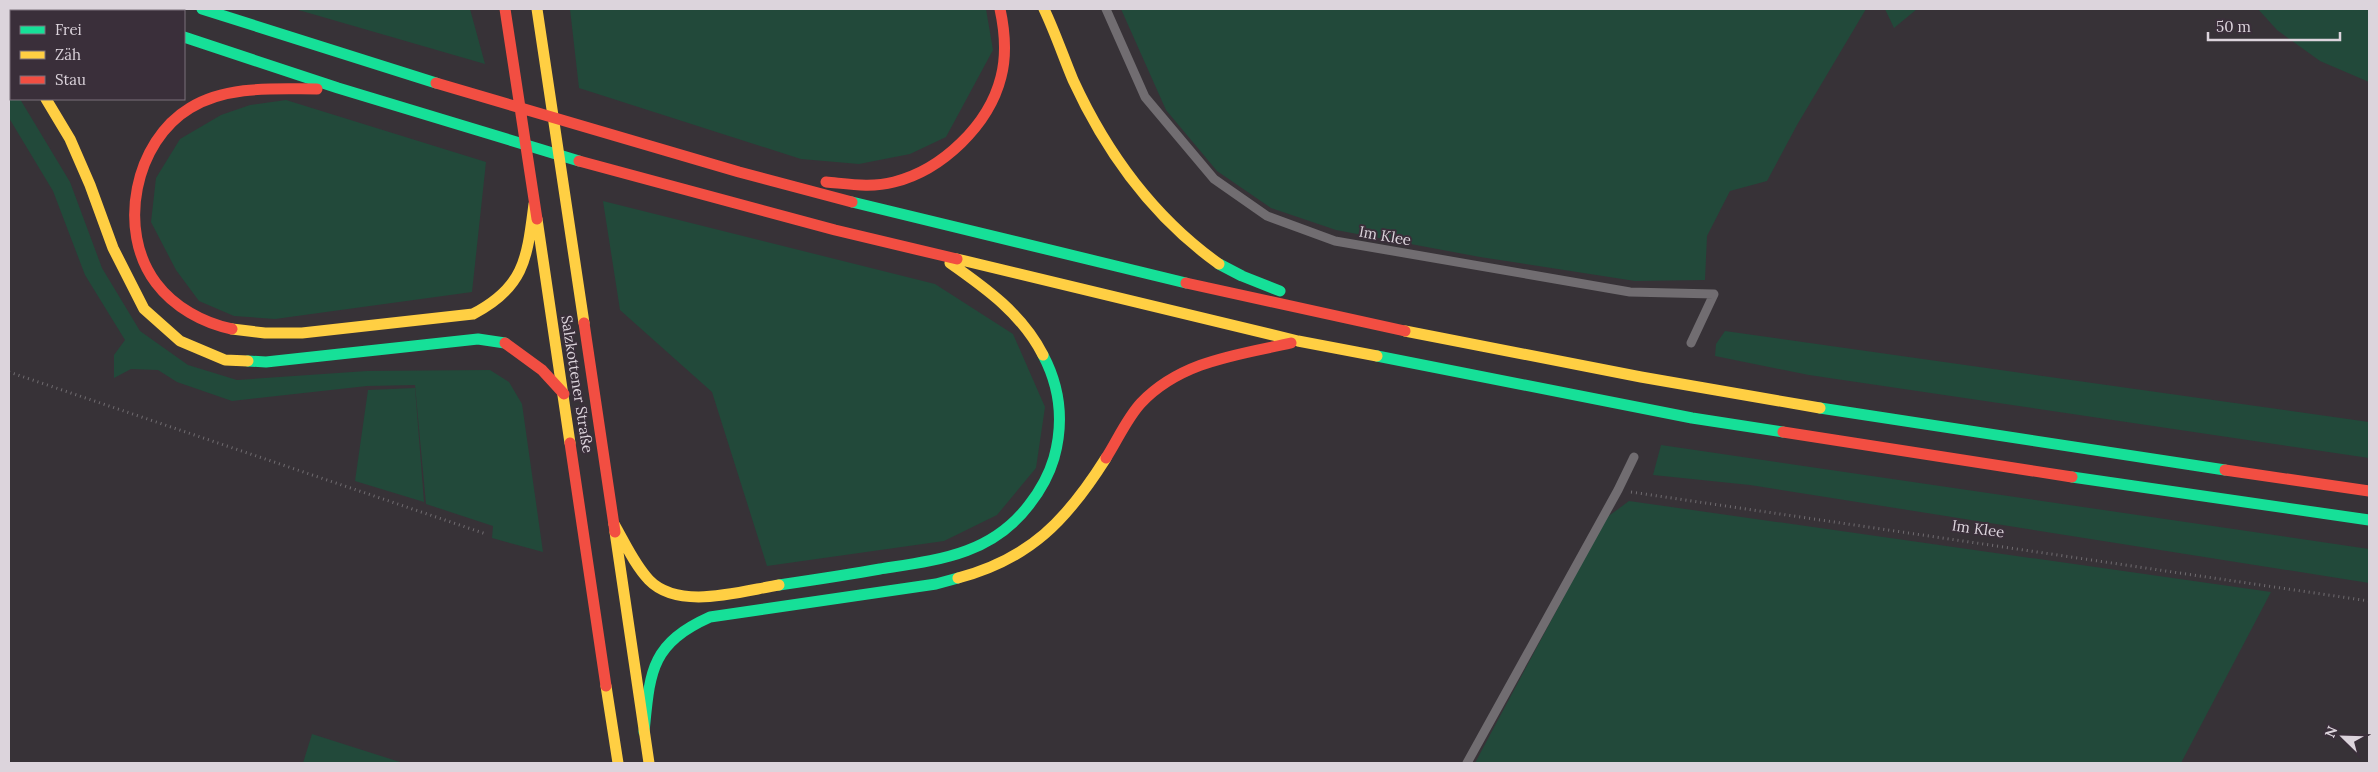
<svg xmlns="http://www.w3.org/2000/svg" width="2378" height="772" font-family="Lora,serif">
	<rect width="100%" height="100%" fill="#373237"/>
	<path fill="#22493a" d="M295,9H470L485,64Z
		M570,9H986L993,50L946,137L910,154L859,164L801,159L579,88Z
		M1121,9H1866L1797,125L1767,181L1730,191L1707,236L1705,280L1635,281L1480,257L1336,230L1271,208L1217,171L1166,110Z
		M1885,9H1917L1894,28Z
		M2258,9H2369V82L2320,61L2277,30Z
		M9,80L11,84V99H20L70,182L102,268L140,331L188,365L237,380L367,371L490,370L509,382L522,404L543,552L492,538L493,526L426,504L415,385L367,386L232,401L177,382L158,370L131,369L114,378V355L125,340L85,275L53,191L9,118Z
		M286,100L486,162L472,292L275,319L234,316L199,301L176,270L151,222L156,178L180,139L221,115L250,105Z
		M603,201L935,284L1013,334L1045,407L1036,468L997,515L944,541L767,566L712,392L620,310Z
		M1725,331L2369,422V458L1809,375L1715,356L1716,344Z
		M415,388L424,502L355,481L368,390Z
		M1661,445L2369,549V583L1750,485L1653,475Z
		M1629,501L2271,592L2181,763H1475L1606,518Z
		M312,734L403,763H303Z"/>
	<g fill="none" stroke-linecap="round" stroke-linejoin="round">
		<path stroke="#706c70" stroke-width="3" stroke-dasharray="1 4" stroke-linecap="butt" d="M9,372L486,534
			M1631,492L2369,601"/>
		<path stroke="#716d71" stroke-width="9" d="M1106,9L1145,97L1214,179L1267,216L1335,241L1630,292L1714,294L1691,343
			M1467,763L1618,490L1634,457"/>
		<path stroke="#16e098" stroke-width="11" d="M202,9L436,83
			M184,37L338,88L579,161
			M9,46L11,49
			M852,202L1186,283
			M1219,264L1242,276L1280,291
			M1377,356L1692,418L1783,432
			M248,361L266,362L478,339L505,343
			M1820,408L2225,470
			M2072,477L2369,520
			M779,585C813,580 847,575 880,569C938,560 991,555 1029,505C1040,491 1049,475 1054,458C1064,422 1061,389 1043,355
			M644,732C650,672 650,644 710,617L936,584L958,578"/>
		<path stroke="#ffcf43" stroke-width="11" d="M100,9L108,11
			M537,9L584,323
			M1044,9C1055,32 1063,56 1073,80C1107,154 1153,217 1219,264
			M46,99L70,139L90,185L113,248L144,309L180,341L225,360L248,361
			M537,219L570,443
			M957,259L1298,341L1377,356
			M950,263C987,289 1022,314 1043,355
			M232,329L265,333H302L473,314C525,287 527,258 534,204
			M1405,331L1641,377L1820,408
			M614,524C625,543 634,564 649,580C679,611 741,591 779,585
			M615,532L649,763
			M958,578C1030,559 1067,520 1106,458
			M606,686L618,763"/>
		<path stroke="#f24e42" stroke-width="11" d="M505,9L537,219
			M436,83L739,172L852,202
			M579,161L835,230L957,259
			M826,182C849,184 871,188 894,182C942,170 989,125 1001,77C1007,54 1005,32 1000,9
			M1186,283L1405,331
			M584,323L615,532
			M232,329C203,323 174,307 156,283C116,230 135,141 190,108C227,85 276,89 317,89
			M505,343L542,370L564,394
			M1783,432L2072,477
			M570,443L606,686
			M1106,458C1117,441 1127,418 1141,403C1181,361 1237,355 1291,343
			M2225,470L2369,491"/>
	</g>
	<g text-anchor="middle" stroke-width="4" stroke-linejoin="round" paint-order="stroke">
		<g font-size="15" fill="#dcd4dc" stroke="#3a2f3a">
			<text transform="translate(1385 236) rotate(10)" y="5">Im Klee</text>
			<text transform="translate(577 384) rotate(81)" y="5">Salzkottener Straße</text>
			<text transform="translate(1978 529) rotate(8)" y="5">Im Klee</text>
		</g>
	</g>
	<rect width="2378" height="772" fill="none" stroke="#dcd4dc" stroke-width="20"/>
	<rect x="10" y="10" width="175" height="90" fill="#3a2f3a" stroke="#7b717b"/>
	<rect x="20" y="26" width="25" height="8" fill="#16e098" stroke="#7b717b"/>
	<text x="55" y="35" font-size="15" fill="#dcd4dc">Frei</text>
	<rect x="20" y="51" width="25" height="8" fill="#ffcf43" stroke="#7b717b"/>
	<text x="55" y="60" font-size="15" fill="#dcd4dc">Zäh</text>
	<rect x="20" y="76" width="25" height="8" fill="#f24e42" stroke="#7b717b"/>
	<text x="55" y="85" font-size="15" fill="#dcd4dc">Stau</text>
	<g transform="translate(2343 737) rotate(293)" stroke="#3a2f3a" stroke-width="4" paint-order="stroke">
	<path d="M0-4L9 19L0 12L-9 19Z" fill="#dcd4dc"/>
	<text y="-8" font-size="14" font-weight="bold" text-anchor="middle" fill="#dcd4dc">N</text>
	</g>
	<path d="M2208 32v8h132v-8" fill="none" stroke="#dcd4dc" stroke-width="2.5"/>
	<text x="2216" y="32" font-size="15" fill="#dcd4dc" stroke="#3a2f3a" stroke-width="4" paint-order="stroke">50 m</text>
</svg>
